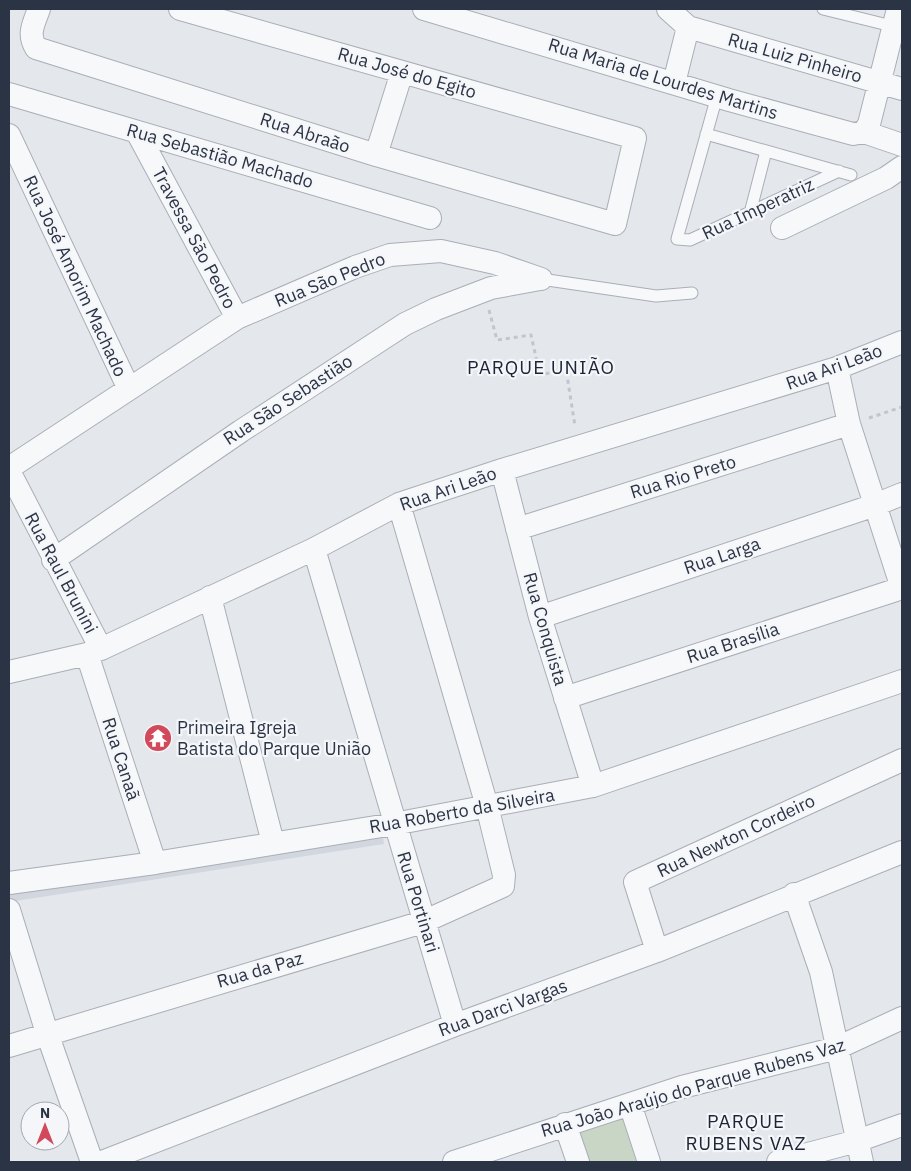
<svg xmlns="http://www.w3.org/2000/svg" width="911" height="1171" font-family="'IBM Plex Sans',sans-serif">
	<rect width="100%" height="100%" fill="#e4e7ec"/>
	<path fill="#d2d6de" d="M380,816L384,844L9,902V883Z"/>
	<path fill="#c9d6c5" d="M631,1116L645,1162H584L575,1133Z"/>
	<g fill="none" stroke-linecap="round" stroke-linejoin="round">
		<defs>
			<path id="service" d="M823,9L896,27
				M717,96L677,239L690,240L839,171
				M706,134L851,175
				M750,213L766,151
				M541,279L656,296L692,293"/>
			<path id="minor" d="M39,9C34,23 27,34 36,48L376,155L615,224L635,138L180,9
				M424,9L729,100L853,134L864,132L902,145
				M668,9L688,27L902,89
				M674,83L688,27
				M9,94L430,218
				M137,132L237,318
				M864,132L869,124L898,9
				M9,135L129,389
				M376,155L402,72
				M782,228L886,178L902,167
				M837,368L849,424L902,588
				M9,468L237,318L355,267L390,255L441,251L495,263L541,279
				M502,470L540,617L593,786
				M9,471L101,649
				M517,529L849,424
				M314,549L455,1025
				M53,560L241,431L405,324L436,309L491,288L540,279
				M210,597L273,843
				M540,617L875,505L902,494
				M87,654L155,863
				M9,672L87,654L101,649L314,549L399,504L502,470L837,368L902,342
				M565,698L902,588
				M9,883L155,863L394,824L593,786L902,681
				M794,894L821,972L862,1162
				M9,910L47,1033L92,1162
				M657,951L635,882L902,760
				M9,1046L423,922L503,886L504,875L487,806L399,504
				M630,1104L649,1162
				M565,1124L578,1162
				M102,1162L455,1025L657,951L902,852
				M454,1162L682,1087L837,1048L902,1018
				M778,1162L857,1141L902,1125"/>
		</defs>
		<use href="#service" stroke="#a9aeb7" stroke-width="13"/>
		<use href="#minor" stroke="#a9aeb7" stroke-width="24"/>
		<path stroke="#c2c5cb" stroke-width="3" stroke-dasharray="4 4" stroke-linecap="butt" d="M489,310L497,340L531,335L540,375L566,369L575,426
			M869,418L902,407"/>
		<use href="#service" stroke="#f7f8fa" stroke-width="11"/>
		<use href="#minor" stroke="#f7f8fa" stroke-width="22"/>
	</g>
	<defs>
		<symbol id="temple-disc" viewBox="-11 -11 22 22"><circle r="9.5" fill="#d1495b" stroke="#f4f6f9"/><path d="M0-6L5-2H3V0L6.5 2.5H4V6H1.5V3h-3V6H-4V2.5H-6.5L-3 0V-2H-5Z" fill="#fff"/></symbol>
	</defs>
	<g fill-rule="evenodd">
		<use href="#temple-disc" x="142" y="722" width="32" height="32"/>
	</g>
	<g text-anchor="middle" stroke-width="4.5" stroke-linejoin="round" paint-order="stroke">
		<g font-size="18" fill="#2b3445" stroke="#f4f6f9">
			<text transform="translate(795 58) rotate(16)" y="6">Rua Luiz Pinheiro</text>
			<text transform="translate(407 73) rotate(16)" y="6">Rua José do Egito</text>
			<text transform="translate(663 79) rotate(17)" y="6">Rua Maria de Lourdes Martins</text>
			<text transform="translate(305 133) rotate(18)" y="6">Rua Abraão</text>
			<text transform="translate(220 156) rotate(16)" y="6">Rua Sebastião Machado</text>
			<text transform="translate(758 209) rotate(-25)" y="6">Rua Imperatriz</text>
			<text transform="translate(194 238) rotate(62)" y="6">Travessa São Pedro</text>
			<text transform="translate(75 276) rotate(65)" y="6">Rua José Amorim Machado</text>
			<text transform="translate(330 280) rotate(-22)" y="6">Rua São Pedro</text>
			<text transform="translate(834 367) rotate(-20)" y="6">Rua Ari Leão</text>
			<text transform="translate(288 400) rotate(-33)" y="6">Rua São Sebastião</text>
			<text transform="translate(683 477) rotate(-17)" y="6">Rua Rio Preto</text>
			<text transform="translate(448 489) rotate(-19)" y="6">Rua Ari Leão</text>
			<text transform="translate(722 556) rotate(-19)" y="6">Rua Larga</text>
			<text transform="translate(61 573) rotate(62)" y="6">Rua Raul Brunini</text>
			<text transform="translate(545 629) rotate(74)" y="6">Rua Conquista</text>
			<text transform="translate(733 643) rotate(-18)" y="6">Rua Brasília</text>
			<text transform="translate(121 759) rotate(72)" y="6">Rua Canaã</text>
			<text transform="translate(462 811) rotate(-10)" y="6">Rua Roberto da Silveira</text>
			<text transform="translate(736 836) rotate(-25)" y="6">Rua Newton Cordeiro</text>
			<text transform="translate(418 902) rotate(73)" y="6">Rua Portinari</text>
			<text transform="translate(260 970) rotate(-16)" y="6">Rua da Paz</text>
			<text transform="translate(503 1008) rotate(-20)" y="6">Rua Darci Vargas</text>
			<text transform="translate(693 1088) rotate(-16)" y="6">Rua João Araújo do Parque Rubens Vaz</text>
		</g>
		<g font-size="18" fill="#2b3445" stroke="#f4f6f9" text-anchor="start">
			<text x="177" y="734">Primeira Igreja<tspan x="177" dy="21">Batista do Parque União</tspan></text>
		</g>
		<g font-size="19" letter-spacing="1" fill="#1d2536" stroke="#f4f6f9">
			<text x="541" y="374">PARQUE UNIÃO</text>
			<text x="746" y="1128">PARQUE<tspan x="746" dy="22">RUBENS VAZ</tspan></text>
		</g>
	</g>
	<rect width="911" height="1171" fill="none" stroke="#2b3445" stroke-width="20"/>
	<g transform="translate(45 1126)"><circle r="24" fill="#f4f6f9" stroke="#a4a8b1"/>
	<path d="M0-4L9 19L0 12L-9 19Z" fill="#d1495b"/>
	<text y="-8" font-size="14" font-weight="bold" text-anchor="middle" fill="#2b3445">N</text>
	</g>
</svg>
